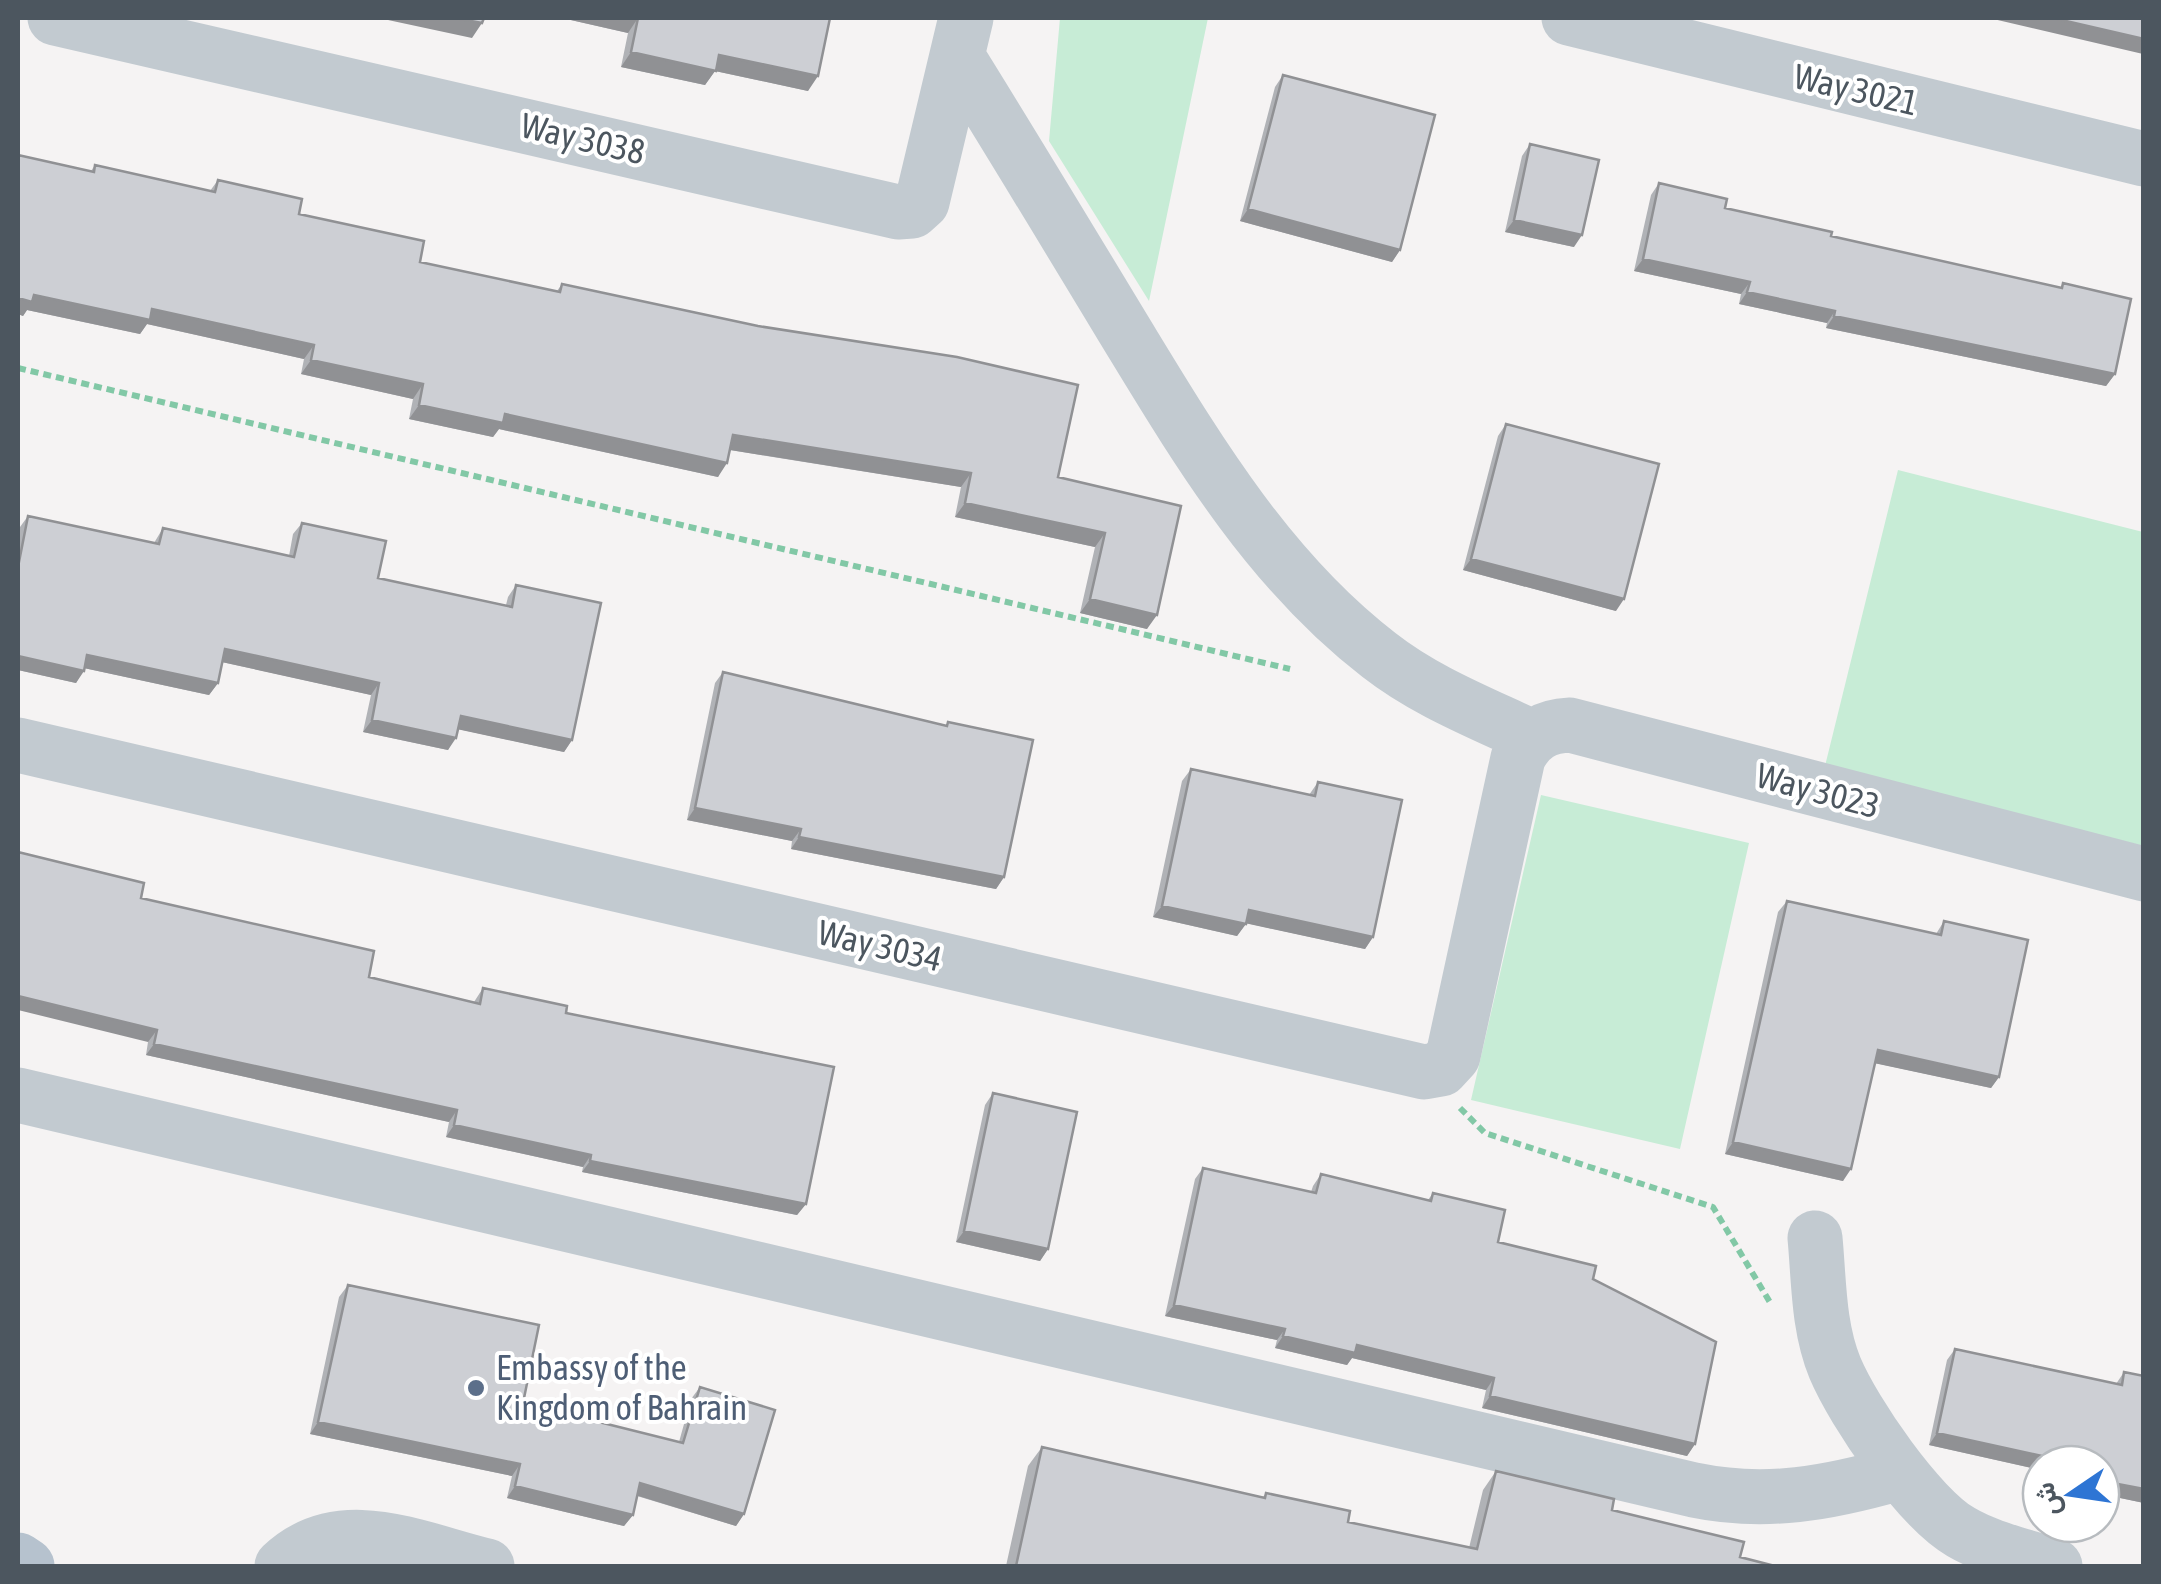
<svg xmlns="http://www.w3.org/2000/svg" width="2161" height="1584" font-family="'Asap Condensed',Vazirmatn,sans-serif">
	<rect width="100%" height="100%" fill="#f5f3f3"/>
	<path fill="#c7ecd6" d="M1060,18H1208L1149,301L1049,141Z
		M1898,470L2143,532V846L1825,766Z
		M1541,795L1749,843L1680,1149L1471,1100Z"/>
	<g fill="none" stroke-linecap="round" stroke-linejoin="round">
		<path stroke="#82c8a6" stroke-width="6" stroke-dasharray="8 5" stroke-linecap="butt" d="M18,368L1290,669
			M1460,1108L1485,1133L1713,1207L1771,1304"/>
		<path stroke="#c2cad0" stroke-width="55" d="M55,18L898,212L912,211L922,202L966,18
			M1569,18L2144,159
			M957,56C1013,146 1068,237 1123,328C1195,446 1267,569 1379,655C1425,691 1479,712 1532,737
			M18,745L1424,1072L1441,1069L1453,1056L1518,758C1529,735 1545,726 1570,725L2144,874
			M18,1095L1694,1490C1766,1505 1829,1493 1899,1473
			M1815,1238C1819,1280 1818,1327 1835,1368C1854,1413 1919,1508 1961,1532C1988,1548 2025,1556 2055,1566
			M282,1566C340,1511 417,1549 487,1566"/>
		<path stroke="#b6c2ce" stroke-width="55" d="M18,1560L27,1566"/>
	</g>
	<path fill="#b0b2b6" d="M562,18H830L808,91L715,71L705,85L621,67L628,33Z
		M1283,75L1400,250L1392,262L1240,221L1275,87Z
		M1530,144L1574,247L1505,232L1522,156Z
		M18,155L91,171L95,165L210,191L218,180L420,262L557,291L562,284L1058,477L1181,506L1147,629L1080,613L1095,547L955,517L961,487L730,450L718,477L499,429L493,437L409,419L413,399L301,374L304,359L147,324L140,334L27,310L23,316L18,314Z
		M1659,183L1725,208L1831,236L2060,288L2063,283L2115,374L2106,386L1826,328L1827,323L1739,304L1741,294L1634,271L1651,195Z
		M1506,424L1616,611L1463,570L1498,436Z
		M28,516L154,543L163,528L289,556L293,534L302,523L378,578L506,605L508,597L516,585L572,740L564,752L458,729L448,750L363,732L371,695L222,662L218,683L209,695L84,668L76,683L18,670V540L20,527Z
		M723,672L946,726L948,722L1004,877L996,889L791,849L792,841L687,820L715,683Z
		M1191,769L1309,795L1318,782L1373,937L1365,949L1246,923L1237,936L1153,917L1182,781Z
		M141,898L369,977L474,1002L483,988L566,1013L806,1204L797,1215L582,1172L583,1167L446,1137L449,1122L146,1055L148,1042Z
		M1787,901L1936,934L1944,921L1999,1077L1991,1088L1875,1063L1843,1181L1725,1154L1778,912Z
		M993,1093L1048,1249L1040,1261L956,1242L985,1105Z
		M1203,1168L1311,1192L1313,1186L1321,1174L1428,1200L1433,1193L1498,1242L1593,1279L1695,1444L1687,1456L1482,1408L1486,1390L1352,1358L1347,1365L1275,1348L1277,1340L1165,1316L1195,1179Z
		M348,1285L523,1403L679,1442L691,1399L700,1387L744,1514L736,1526L637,1496L633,1515L624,1526L507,1498L512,1476L310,1434L339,1297Z
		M1955,1349L2116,1384L2124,1372L2144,1376V1503L2101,1494V1464H2041V1470L1929,1445L1947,1360Z
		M1042,1447L1263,1497L1266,1493L1348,1522L1469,1548L1483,1490L1496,1471L1612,1510L1740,1557L1775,1566H1006L1028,1466Z"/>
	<path fill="#909194" d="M390,18H455L482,23L472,38L388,20Z
		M562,18H638L628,33Z
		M1989,18H2053L2144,39L2143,54Z
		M631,52L719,55L818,76L808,91L715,71L705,85L621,67Z
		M1248,209L1400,250L1392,262L1240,221Z
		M1514,220L1582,235L1574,247L1505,232Z
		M1643,259L1750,282L1741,294L1634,271Z
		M1747,292L1835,311L1827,323L1739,304Z
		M34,295L152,309L314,345L304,359L147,324L140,334L27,310L23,316L18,314V298Z
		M1834,316L2115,374L2106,386L1826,328Z
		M311,360L423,384L413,399L301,374Z
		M419,405L505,414L727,463L718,477L499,429L493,437L409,419Z
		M733,435L971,473L961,487L724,449Z
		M965,503L1105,533L1095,547L955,517Z
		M1471,559L1624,599L1616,611L1463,570Z
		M1090,599L1157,615L1147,629L1080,613Z
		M225,649L379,683L371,695L217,661Z
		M87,655L218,683L209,695L79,667Z
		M18,656L84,671L76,683L18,670Z
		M461,716L572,740L564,752L452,728Z
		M372,720L456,738L448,750L363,732Z
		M695,808L801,829L792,841L687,820Z
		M799,837L1004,877L996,889L791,849Z
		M1162,906L1246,924L1237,936L1153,917Z
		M1249,910L1373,937L1365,949L1240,922Z
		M18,996L157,1030L148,1042L18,1010Z
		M154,1044L457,1110L449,1122L146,1055Z
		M1878,1050L1999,1077L1991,1088L1869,1062Z
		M454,1125L591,1155L583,1167L446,1137Z
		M1733,1142L1851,1169L1843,1181L1725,1154Z
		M590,1161L806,1204L797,1215L582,1172Z
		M964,1231L1048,1249L1040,1261L956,1242Z
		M1174,1305L1285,1329L1277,1340L1165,1316Z
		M1283,1336L1357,1345L1494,1378L1486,1390L1352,1358L1347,1365L1275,1348Z
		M1490,1396L1695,1444L1687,1456L1482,1408Z
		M318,1422L520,1464L512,1476L310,1434Z
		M1937,1433L2078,1464H2041V1470L1929,1445Z
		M2102,1481L2144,1489V1503L2101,1494Z
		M640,1483L744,1514L736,1526L632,1494Z
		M515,1486L633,1515L624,1526L507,1498Z"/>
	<path fill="#cdcfd4" stroke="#909194" stroke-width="2.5" d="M455,18H484L482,23Z
		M635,18H830L818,76L719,55L716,71L631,52L638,18Z
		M2053,18H2144V39Z
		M1283,75L1435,115L1400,250L1248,209Z
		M1530,144L1599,160L1582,235L1514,220Z
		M18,155L94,172L95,165L215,192L218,180L302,199L299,214L424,241L420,262L560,292L562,284L758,326L957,357L1078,385L1058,477L1181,506L1157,615L1090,599L1105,533L965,503L971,473L733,435L727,463L505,414L503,423L419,405L423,384L311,360L314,345L152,309L150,320L34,295L32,302L18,298Z
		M1659,183L1727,199L1725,208L1832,232L1831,236L2062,288L2063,283L2131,299L2115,374L1834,316L1835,311L1747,292L1750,282L1643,259Z
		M1506,424L1659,464L1624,599L1471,559Z
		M28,516L159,544L163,528L294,557L302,523L386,541L378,578L512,607L516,585L601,603L572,740L461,716L456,738L372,720L379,683L225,649L218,683L87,655L84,671L18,656V567Z
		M723,672L947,726L948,722L1033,740L1004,877L799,837L801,829L695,808Z
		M1191,769L1315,796L1318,782L1402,800L1373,937L1249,910L1246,924L1162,906Z
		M18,852L144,883L141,898L374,951L369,977L480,1004L483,988L567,1006L566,1013L834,1067L806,1204L590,1161L591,1155L454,1125L457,1110L154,1044L157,1030L18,996Z
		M1787,901L1941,935L1944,921L2028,940L1999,1077L1878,1050L1851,1169L1733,1142Z
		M993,1093L1077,1112L1048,1249L964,1231Z
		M1203,1168L1316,1193L1321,1174L1431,1201L1433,1193L1505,1210L1498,1242L1596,1266L1593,1279L1716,1342L1695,1444L1490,1396L1494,1378L1357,1345L1355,1353L1283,1336L1285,1329L1174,1305Z
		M348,1285L539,1325L523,1403L683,1443L700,1387L775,1410L744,1514L640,1483L633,1515L515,1486L520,1464L318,1422Z
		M1955,1349L2122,1385L2124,1372L2144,1376V1489L2102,1481L2104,1470L2101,1469V1464H2078L1937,1433Z
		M1042,1447L1265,1498L1266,1493L1350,1511L1348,1522L1477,1549L1496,1471L1614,1499L1612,1510L1744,1542L1740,1557L1775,1566H1016Z"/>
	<circle fill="#5c6f8a" stroke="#fff" stroke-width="4" cx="476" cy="1388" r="10"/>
	<g text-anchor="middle" stroke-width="8" stroke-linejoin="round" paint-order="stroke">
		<g font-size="35" fill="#4c565f" stroke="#fff">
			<text transform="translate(1856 90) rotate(13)" y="12">Way 3021</text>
			<text transform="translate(583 139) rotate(13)" y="12">Way 3038</text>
			<text transform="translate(1818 791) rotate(15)" y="12">Way 3023</text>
			<text transform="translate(880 946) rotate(13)" y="12">Way 3034</text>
		</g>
		<g font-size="35" fill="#4e5e75" stroke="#fff" text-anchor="start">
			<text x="496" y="1380">Embassy of the<tspan x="496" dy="40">Kingdom of Bahrain</tspan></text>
		</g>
	</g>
	<rect width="2161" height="1584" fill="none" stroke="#4c565f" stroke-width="40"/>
	<g transform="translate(2071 1494) rotate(257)"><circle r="48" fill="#ffffff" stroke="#b7bbbf" stroke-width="2.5"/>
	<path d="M0-8L18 38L0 25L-18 38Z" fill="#2e75d4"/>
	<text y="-15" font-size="28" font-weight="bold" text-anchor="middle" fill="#4c565f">ش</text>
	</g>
</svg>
